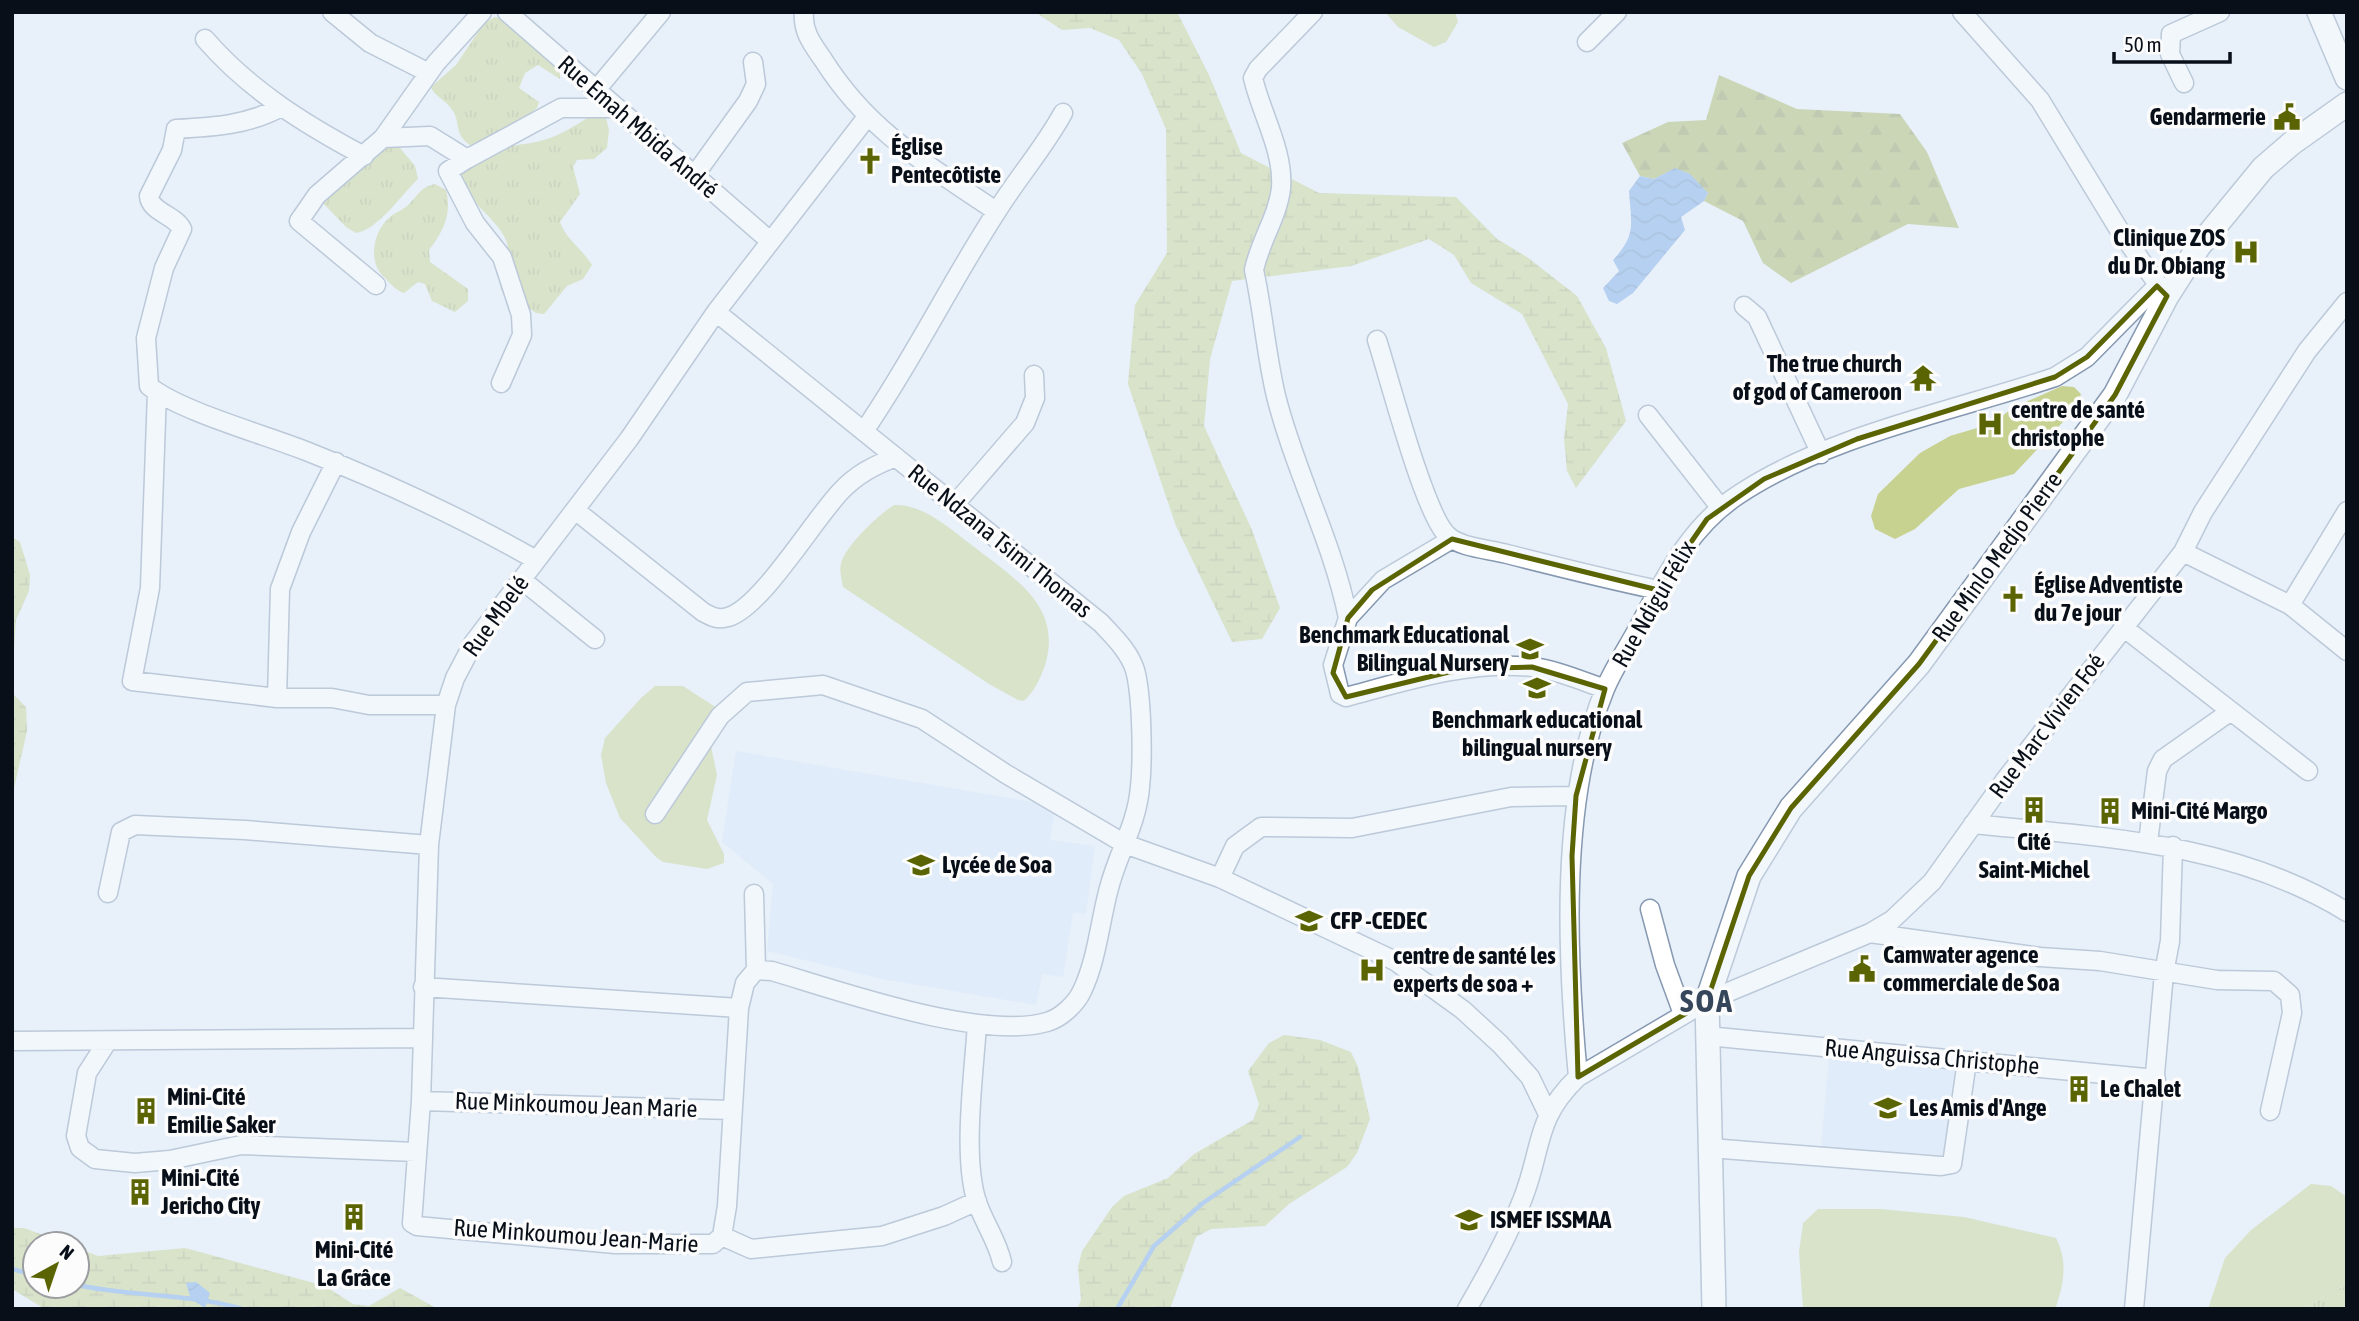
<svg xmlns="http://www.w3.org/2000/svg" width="2359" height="1321" font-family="'Asap Condensed',sans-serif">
	<defs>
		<pattern id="grass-tufts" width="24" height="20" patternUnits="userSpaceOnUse" patternTransform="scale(1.75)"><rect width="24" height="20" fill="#c7d291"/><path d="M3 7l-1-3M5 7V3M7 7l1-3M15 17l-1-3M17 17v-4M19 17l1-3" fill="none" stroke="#aab37c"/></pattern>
		<pattern id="forest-firs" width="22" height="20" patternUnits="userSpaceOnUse" patternTransform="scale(1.75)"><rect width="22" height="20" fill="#a9b567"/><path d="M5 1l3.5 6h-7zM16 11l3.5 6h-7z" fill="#909a59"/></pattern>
		<pattern id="wetland-marsh" width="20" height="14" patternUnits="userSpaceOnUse" patternTransform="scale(1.75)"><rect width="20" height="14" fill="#c7d291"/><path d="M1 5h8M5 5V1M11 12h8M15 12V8" fill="none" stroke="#aab37c"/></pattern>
		<pattern id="water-waves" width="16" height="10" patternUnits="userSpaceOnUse" patternTransform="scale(1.75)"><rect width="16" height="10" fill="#79a9e5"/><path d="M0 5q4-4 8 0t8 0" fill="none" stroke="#6790c4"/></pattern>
	</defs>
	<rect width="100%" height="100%" fill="#e8f0fa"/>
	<path fill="#d7e6f9" d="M736,751L1056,806L1050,840L1095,846L1086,914L1073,913L1063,977L1042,974L1036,1005L882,979L767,951L773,884L722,842Z
		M1829,1055L1955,1065L1949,1149L1946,1155L1821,1148Z"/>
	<path fill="url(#grass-tufts)" d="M495,17L507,21L560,67V79L538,65L525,73L519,88L539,102L537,108L498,138L475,148C450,134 464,124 450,107C444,99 435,97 431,87L456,65L484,23Z
		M604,110L609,130L607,148L594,159L577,160L573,167L580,194L560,222C565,238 583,250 592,265L583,279L567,286L544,314L536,313L501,290C501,286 498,279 499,274C500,265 509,257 508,248C506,224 466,202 459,178C490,136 509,152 550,138C569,132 585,117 604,110Z
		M391,137L415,166L418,179C401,195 378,230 356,233L346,227L322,202Z
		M435,184L446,190C452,213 444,231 429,250L430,262L468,289V301L455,312L432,301L425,284L418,282L404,293C395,290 390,283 383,276C368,261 373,232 389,218C394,213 401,211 407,206C418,196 420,187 435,184Z
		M2347,1286V1309H2304L2336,1289Z"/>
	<path fill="url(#forest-firs)" d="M1719,75L1797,109L1900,114L1927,152L1959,228L1908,224L1791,283L1763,263L1743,221L1704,201L1708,193L1675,169L1654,179L1640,176L1622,143L1668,122L1706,120Z"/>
	<path fill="url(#wetland-marsh)" d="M1035,12H1177L1209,75L1241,153L1319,193L1456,197L1497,239L1527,257L1577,296L1606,348L1626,421L1576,488L1567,471L1564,438L1568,404L1522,314L1471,283L1454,255L1429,239L1351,266L1232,281L1210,359L1204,426L1252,530L1280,608L1262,639L1232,642L1176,526L1128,384L1135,305L1167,253L1166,129L1142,74L1119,40L1090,28L1062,30Z
		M12,537L20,542L30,575L29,591L16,620L12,679Z
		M12,689L14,695L26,707L27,731L12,797Z
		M1284,1035L1320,1040L1351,1052L1358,1067L1370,1119L1357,1153L1347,1167L1289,1204L1265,1226L1211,1229L1196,1237L1170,1309H1077L1081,1300L1078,1267L1082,1251L1112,1207L1124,1196L1168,1178L1194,1154L1253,1120L1259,1104L1248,1071L1269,1043Z
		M12,1228H24L67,1244H35V1286H77V1248L98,1256L185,1248L325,1286L353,1304L369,1306L400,1288L438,1309H45L12,1289Z"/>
	<path fill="#c7d291" d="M1385,12H1455L1458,22L1446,42L1434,47L1398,27Z
		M2062,386L2074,387L2081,394L2077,407L2014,474L1959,489L1915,529L1895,539L1875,529L1871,516L1878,494L1920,453L1950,436L1994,423L2012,408Z
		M894,505C924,504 950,529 973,546C1011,576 1059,603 1047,658C1043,673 1036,690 1024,701L1018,700L989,684L843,587C842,580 839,571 841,564C845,546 878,515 894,505Z
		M655,686H683L717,708L711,746L717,775L707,820L724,854V863L707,869L663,862L656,857L620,818L606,783L601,755L605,738L641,698Z
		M2311,1184L2331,1186L2347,1197V1286L2336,1289L2304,1309H2208L2225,1258L2251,1230Z
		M1818,1209H1880L1964,1217L2056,1238C2068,1262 2064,1282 2056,1307L1803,1309L1799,1252L1803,1223Z"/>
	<path fill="url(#water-waves)" d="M1675,168L1690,174L1708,193L1704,201L1681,217L1685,230L1633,293L1617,304L1609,301L1603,288L1619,271L1613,260C1637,235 1631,223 1629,191L1640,176L1654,179Z
		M196,1282L210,1293L205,1308L191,1299L186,1283Z"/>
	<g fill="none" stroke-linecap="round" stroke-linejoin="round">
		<path stroke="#79a9e5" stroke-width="4.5" d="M12,1269L35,1275
			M77,1285C131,1297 190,1293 242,1309
			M1117,1309L1154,1246L1203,1203L1300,1137"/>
		<defs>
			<path id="minor" d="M332,12L370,43L429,73
				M507,12L770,241
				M804,12C802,32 813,45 824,61C869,132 928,165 996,211
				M1313,12L1258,69L1253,78C1261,113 1284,151 1281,188C1278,216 1260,241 1254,270C1263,311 1266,354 1276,396C1295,472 1333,542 1348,618
				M1962,12L2040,100L2118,228L2164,293
				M205,39C249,90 306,125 364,156
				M1587,42L1617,12
				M2184,83L2170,54L2171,34L2220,12
				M596,90L661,12
				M281,107C248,125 214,127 176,129L172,150L149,196C150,212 175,215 182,229L164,268L146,338L149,386C179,411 266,435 306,451C385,482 462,518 536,560
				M383,138L430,136L467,159L561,108H616
				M467,159L448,171L475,223L502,257L521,315L522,335L501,383
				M694,176L748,101L756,84L753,62
				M376,285L299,221L317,195L383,138L436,63L482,12
				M1744,306L1757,317L1821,454
				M716,312L1101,623C1114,637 1129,651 1135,670C1142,695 1143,759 1140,787C1137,824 1118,853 1109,888C1100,921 1097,960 1082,991C1076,1004 1061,1018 1047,1022C981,1041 840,991 772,971L756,970
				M1377,340C1389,377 1424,513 1447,535C1460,548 1489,549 1507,554C1558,567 1607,579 1658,590
				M157,392L150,588L132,681L277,698H332L369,705H446
				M1648,415L1720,507
				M864,431C913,360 950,283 997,211C1018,177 1044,148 1063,113
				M955,504L1025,423L1035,398L1034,375
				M575,510L703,612C712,617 718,620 728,617C761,608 814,519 841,491C857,474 875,465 896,457
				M1452,539L1383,580L1348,618L1333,665L1340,694L1346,697C1406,681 1470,660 1532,667C1557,670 1582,681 1605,689
				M2183,552L2290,605L2347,651
				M522,580L595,639
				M2290,605L2347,511
				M2123,627L2308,771
				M277,698L280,589L301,532L336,462
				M655,814L720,716L747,692L823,685L922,719L1006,774L1125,844L1220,878L1395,961L1463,1010L1500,1044L1530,1077L1547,1112
				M1973,824C2101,837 2233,842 2347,912
				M2148,842L2157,771L2163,759L2231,711
				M1220,878L1235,846L1261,827L1352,828L1511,797L1576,796
				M108,893L121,832L135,825L245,830L429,845
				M754,894L756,970
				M1650,909L1665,965L1683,1014
				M1870,933L2040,957L2100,961L2217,980L2274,981L2290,995L2292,1013L2270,1111
				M756,970L745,983L739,1008L727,1206L722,1236L713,1244H615L417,1226L412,1223L421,1101L429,845L446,705L455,678L474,642L629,439L716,312L867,117
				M423,987L739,1008
				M977,1024C974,1073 962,1157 977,1202C984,1223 997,1240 1002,1262
				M1707,1036L2156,1079
				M12,1041L423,1038
				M107,1042L87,1073L76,1136L80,1148L95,1159L135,1163L170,1160L241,1145L416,1152
				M1578,1077C1567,960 1559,800 1605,689C1616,663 1633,640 1645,615C1669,569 1694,524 1738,495C1826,436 1954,411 2055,377L2087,357L2157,286
				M421,1101L731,1110
				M1710,1148L1941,1166L1952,1164L1967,1061
				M722,1236L751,1249L882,1236L944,1216L977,1201
				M1467,1309C1488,1273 1508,1237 1523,1198C1543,1147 1534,1119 1578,1077L1707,1001L1870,933L1892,920L1932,882L2005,780L2183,552L2203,512L2307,351L2347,302
				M2134,1309L2164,973L2170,941L2173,846"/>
			<path id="tertiary" d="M2319,12L2347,78
				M1714,1309L1707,1001L1749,876L1791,808L1919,664L2115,395L2167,296L2199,246L2263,168L2292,143L2347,104"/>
		</defs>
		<use href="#minor" stroke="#8699b1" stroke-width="21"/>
		<use href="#tertiary" stroke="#8699b1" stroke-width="26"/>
		<use href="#minor" stroke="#fff" stroke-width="18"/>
		<use href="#tertiary" stroke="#fff" stroke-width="23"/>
	</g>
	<path d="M0 0H2359V1321H0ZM2157,286L2167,296L2115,395L1919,664L1791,808L1749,876L1707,1001L1578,1077L1572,856L1576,796L1605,689L1532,667L1495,668L1449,672L1346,697L1333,673L1348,618L1372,590L1452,539L1658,590L1707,519L1764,479L1857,439L2055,377L2087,357Z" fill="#e8f0fa" fill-opacity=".55" fill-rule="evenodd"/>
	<path fill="none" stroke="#5b6403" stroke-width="5" stroke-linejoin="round" d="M2157,286L2167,296L2115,395L1919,664L1791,808L1749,876L1707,1001L1578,1077L1572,856L1576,796L1605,689L1532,667L1495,668L1449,672L1346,697L1333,673L1348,618L1372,590L1452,539L1658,590L1707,519L1764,479L1857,439L2055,377L2087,357Z"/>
	<defs>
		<symbol id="civic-bare" viewBox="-9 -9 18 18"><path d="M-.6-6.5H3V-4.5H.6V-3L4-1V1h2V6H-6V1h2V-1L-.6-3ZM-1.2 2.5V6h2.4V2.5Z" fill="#5b6403" stroke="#fcfcfc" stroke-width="2.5" paint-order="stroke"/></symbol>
		<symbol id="church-bare" viewBox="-9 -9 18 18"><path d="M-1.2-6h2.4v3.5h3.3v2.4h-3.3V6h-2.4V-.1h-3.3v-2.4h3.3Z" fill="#5b6403" stroke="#fcfcfc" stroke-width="2.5" paint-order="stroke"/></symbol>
		<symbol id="hospital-bare" viewBox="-9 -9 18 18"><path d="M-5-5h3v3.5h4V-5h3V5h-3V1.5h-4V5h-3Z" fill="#5b6403" stroke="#fcfcfc" stroke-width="2.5" paint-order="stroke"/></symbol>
		<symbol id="temple-bare" viewBox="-9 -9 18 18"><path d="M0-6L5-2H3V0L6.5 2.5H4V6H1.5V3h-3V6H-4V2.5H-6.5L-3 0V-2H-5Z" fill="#5b6403" stroke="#fcfcfc" stroke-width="2.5" paint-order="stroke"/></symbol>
		<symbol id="school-bare" viewBox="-9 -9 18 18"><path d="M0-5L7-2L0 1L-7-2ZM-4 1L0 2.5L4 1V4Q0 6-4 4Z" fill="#5b6403" stroke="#fcfcfc" stroke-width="2.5" paint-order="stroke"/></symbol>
		<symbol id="building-bare" viewBox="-9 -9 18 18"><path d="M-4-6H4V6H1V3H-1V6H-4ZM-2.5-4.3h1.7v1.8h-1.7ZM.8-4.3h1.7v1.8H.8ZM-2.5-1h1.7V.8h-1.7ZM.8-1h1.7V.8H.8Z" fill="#5b6403" stroke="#fcfcfc" stroke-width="2.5" paint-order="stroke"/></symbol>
	</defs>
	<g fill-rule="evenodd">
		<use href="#civic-bare" x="2268" y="98" width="38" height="38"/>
		<use href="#church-bare" x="851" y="142" width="38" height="38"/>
		<use href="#hospital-bare" x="2227" y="233" width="38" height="38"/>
		<use href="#temple-bare" x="1904" y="359" width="38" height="38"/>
		<use href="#hospital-bare" x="1971" y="405" width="38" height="38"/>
		<use href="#church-bare" x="1994" y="580" width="38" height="38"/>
		<use href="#school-bare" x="1511" y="630" width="38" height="38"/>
		<use href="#school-bare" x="1518" y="669" width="38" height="38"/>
		<use href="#building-bare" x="2015" y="791" width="38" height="38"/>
		<use href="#building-bare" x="2091" y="792" width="38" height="38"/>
		<use href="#school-bare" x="902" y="846" width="38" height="38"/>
		<use href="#school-bare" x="1290" y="902" width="38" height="38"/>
		<use href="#civic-bare" x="1843" y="950" width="38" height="38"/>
		<use href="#hospital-bare" x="1353" y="951" width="38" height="38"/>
		<use href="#building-bare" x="2060" y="1070" width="38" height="38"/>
		<use href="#school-bare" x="1869" y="1089" width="38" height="38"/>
		<use href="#building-bare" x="127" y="1092" width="38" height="38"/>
		<use href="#building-bare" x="121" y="1173" width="38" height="38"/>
		<use href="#building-bare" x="335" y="1198" width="38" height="38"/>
		<use href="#school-bare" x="1450" y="1201" width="38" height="38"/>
	</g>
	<g text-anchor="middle" stroke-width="7" stroke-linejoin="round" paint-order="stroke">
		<g font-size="24" font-weight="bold" fill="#090f18" stroke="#fcfcfc" text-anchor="start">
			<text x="2266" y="125" text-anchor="end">Gendarmerie</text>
			<text x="891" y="155">Église<tspan x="891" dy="28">Pentecôtiste</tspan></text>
			<text x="2225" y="246" text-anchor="end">Clinique ZOS<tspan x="2225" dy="28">du Dr. Obiang</tspan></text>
			<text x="1902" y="372" text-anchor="end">The true church<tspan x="1902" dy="28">of god of Cameroon</tspan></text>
			<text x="2011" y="418">centre de santé<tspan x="2011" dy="28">christophe</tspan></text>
			<text x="2034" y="593">Église Adventiste<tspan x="2034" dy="28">du 7e jour</tspan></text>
			<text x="1509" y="643" text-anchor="end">Benchmark Educational<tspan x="1509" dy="28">Bilingual Nursery</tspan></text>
			<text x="1537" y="728" text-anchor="middle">Benchmark educational<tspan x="1537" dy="28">bilingual nursery</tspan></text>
			<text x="2131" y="819">Mini-Cité Margo</text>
			<text x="2034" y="850" text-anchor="middle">Cité<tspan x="2034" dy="28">Saint-Michel</tspan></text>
			<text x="942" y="873">Lycée de Soa</text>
			<text x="1330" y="929">CFP -CEDEC</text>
			<text x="1883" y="963">Camwater agence<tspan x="1883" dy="28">commerciale de Soa</tspan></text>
			<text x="1393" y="964">centre de santé les<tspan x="1393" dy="28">experts de soa +</tspan></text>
			<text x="2100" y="1097">Le Chalet</text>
			<text x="167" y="1105">Mini-Cité<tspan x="167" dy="28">Emilie Saker</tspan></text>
			<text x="1909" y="1116">Les Amis d'Ange</text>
			<text x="161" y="1186">Mini-Cité<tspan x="161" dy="28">Jericho City</tspan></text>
			<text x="1490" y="1228">ISMEF ISSMAA</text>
			<text x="354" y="1258" text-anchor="middle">Mini-Cité<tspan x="354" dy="28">La Grâce</tspan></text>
		</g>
		<g font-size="24" fill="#090f18" stroke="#fcfcfc">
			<text transform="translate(638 127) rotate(41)" y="8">Rue Emah Mbida André</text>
			<text transform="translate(1000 541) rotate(39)" y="8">Rue Ndzana Tsimi Thomas</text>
			<text transform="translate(1997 557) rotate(-54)" y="8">Rue Minlo Medjo Pierre</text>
			<text transform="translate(1654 604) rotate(-60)" y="8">Rue Ndigui Félix</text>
			<text transform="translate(496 616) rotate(-54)" y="8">Rue Mbelé</text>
			<text transform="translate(2047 726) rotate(-53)" y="8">Rue Marc Vivien Foé</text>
			<text transform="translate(1932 1057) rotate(5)" y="8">Rue Anguissa Christophe</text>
			<text transform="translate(576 1105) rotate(2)" y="8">Rue Minkoumou Jean Marie</text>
			<text transform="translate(576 1236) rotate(4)" y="8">Rue Minkoumou Jean-Marie</text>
		</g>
		<g font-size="32" font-weight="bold" letter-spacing="2" fill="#35455a" stroke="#fcfcfc">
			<text x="1707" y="1012">SOA</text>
		</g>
	</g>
	<rect width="2359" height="1321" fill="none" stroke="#090f18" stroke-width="28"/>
	<g transform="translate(56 1265) rotate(40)"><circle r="33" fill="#fcfcfc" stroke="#9b9da1" stroke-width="2"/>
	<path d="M0-5L12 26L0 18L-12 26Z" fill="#5b6403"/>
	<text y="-10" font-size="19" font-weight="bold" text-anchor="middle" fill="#090f18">N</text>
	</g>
	<path d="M2114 52v10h116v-10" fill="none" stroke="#090f18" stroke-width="3.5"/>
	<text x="2124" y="52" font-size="21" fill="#090f18" stroke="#fcfcfc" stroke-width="5" paint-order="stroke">50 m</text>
</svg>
